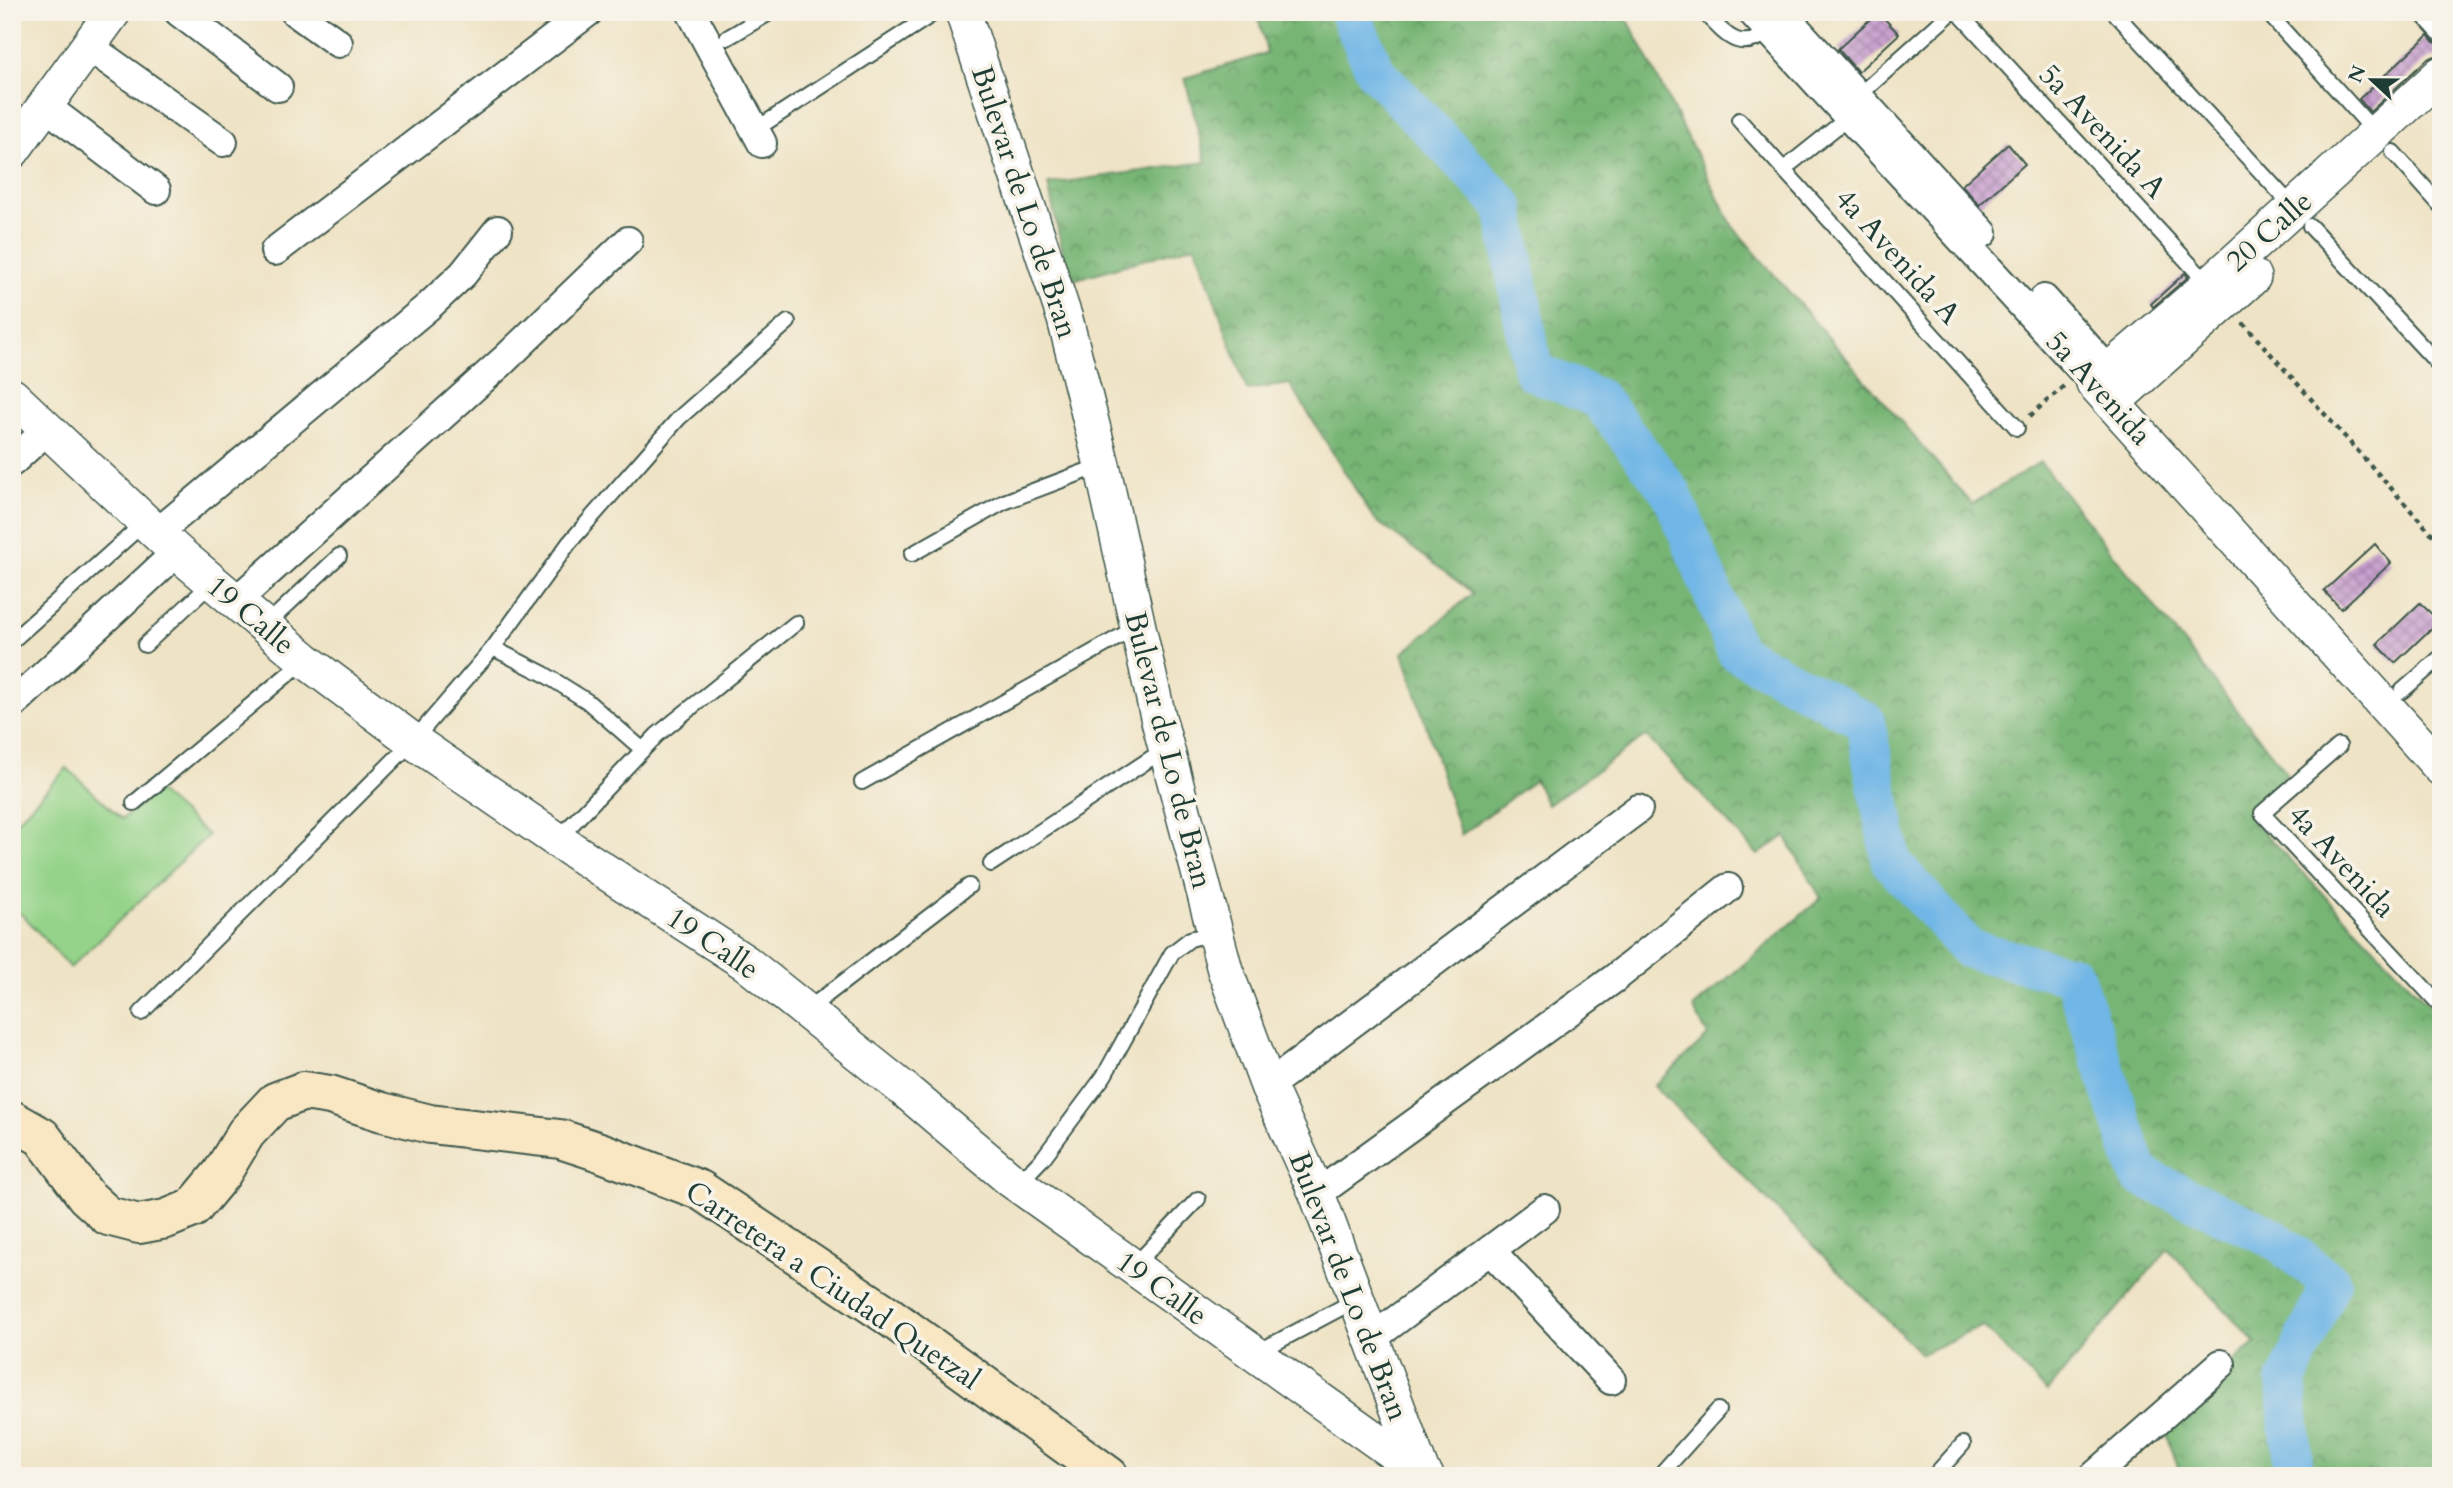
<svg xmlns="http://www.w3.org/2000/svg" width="2453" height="1488" font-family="Cardo,serif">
	<defs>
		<pattern id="forest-crowns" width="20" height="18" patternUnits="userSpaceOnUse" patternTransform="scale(1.75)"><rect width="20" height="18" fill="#77b575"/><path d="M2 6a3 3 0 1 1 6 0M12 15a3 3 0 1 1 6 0" fill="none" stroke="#619461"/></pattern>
		<pattern id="building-cross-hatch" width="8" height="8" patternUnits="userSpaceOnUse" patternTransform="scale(1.75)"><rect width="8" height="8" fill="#c69bcd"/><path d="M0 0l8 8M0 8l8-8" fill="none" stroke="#a080a7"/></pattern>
	</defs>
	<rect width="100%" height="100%" fill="#f7f3e8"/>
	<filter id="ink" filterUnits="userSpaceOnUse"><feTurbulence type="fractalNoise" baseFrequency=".0143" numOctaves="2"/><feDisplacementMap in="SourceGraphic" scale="14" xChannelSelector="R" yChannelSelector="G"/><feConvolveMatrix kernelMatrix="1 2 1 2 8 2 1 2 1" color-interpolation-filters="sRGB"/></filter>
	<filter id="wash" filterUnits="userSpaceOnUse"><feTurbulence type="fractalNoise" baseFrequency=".00686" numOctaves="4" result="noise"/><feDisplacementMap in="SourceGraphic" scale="28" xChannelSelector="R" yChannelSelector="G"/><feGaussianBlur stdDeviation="1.57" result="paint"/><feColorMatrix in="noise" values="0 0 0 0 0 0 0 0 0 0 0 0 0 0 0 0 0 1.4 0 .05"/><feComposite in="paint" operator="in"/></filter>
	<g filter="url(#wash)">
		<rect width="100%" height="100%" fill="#efe3c5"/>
		<path fill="#94d389" stroke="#5a885e" stroke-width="2" d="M67,768L122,819L157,791L208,835L70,968L24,916L12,910V826Z"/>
		<path fill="url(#forest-crowns)" stroke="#4b7954" stroke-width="2" d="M1257,12H1624L1733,227L1972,504L2040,462L2287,773L2250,818L2441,1017V1476H2181L2162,1420L2256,1343L2168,1249L2047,1392L1983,1326L1921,1354L1654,1086L1708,1036L1693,1008L1821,898L1785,836L1758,855L1646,736L1547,805L1535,780L1461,835L1403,653L1473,593L1374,519L1290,384L1247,390L1195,245L1069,281L1048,184L1206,162L1185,78L1267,53Z"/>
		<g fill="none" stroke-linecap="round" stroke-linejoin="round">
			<path stroke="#6fb6e6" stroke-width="40" d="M1349,12L1376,72L1504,206L1533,371L1599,399L1672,494L1737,652L1865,721L1892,863L1969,949L2074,976L2139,1175L2270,1236L2331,1282L2286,1382L2294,1476"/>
		</g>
		<g id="blocks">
			<path fill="url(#building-cross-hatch)" d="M1878,12L1899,34L1858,72L1838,49Z
				M2428,35L2434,42L2441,44V54L2427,59L2370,112L2359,99Z
				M2008,144L2025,164L1979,205L1962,185Z
				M2185,273L2188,277L2153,307L2151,304Z
				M2375,544L2391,563L2341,609L2324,591Z
				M2420,603L2439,621L2395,663L2377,644Z"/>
		</g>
	</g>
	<g filter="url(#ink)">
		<use href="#blocks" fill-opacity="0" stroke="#3e564a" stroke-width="2"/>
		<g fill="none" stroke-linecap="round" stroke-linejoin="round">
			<defs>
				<path id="service" d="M1704,12C1726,35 1739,54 1770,31
					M1958,12L2209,285
					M2114,12L2293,207
					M2267,12L2375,132
					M2420,12L2441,35
					M727,38L771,12
					M1858,96L1952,12
					M1739,120L2017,428
					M767,122L936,12
					M2393,152L2441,206
					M1784,169L1849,117
					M2310,226L2441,367
					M912,554L1004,502L1102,465
					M266,625L339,556
					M12,641L144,523
					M145,645L213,582
					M493,648L544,674L587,701L643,750
					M2402,691L2441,657
					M2339,746L2262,813L2441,1006
					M862,782L1137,627
					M134,803L305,660
					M558,839L657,735L796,623
					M991,864L1165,749
					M807,1010L969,886
					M141,1013L413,741L493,648L569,543L679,418L788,322
					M1018,1184L1043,1158L1104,1076L1172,953L1190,939L1214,933
					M1134,1266L1198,1199
					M1256,1353L1356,1300
					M1659,1476L1718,1410
					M1934,1476L1963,1444"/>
				<path id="minor" d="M179,12L278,87
					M295,12L338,43
					M691,12L762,143
					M1752,12L2094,383
					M1781,12L1983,233
					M88,46L223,142
					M45,106L156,190
					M275,251L588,12
					M2044,299L2108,370
					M12,462L48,429
					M157,533L430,305L463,274L498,230
					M236,601L504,360L628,241
					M12,705L177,552
					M1268,1086L1638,809
					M1317,1194L1615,978L1728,888
					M1490,1250L1611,1380
					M1371,1339L1545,1209
					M2094,1476L2221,1364"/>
				<path id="tertiary" d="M963,12L1065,319L1102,465L1158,717L1225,970L1268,1086L1317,1194L1422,1473
					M2441,74L2209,285L2094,383L2441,768
					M12,151L113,12
					M12,396L177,552L305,660L413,741L557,840L746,963L906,1091L1010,1179L1426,1476
					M2112,403L2253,277"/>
				<path id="secondary" d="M12,1120L42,1137L86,1196L108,1216L139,1224L166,1219L193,1208L222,1173L246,1133L275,1102L304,1091L330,1095L382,1112L430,1124L560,1139L600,1152L700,1190L886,1314L1109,1476"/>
			</defs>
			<use href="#service" stroke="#3e564a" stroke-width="18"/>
			<use href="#minor" stroke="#3e564a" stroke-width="32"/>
			<use href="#tertiary" stroke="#3e564a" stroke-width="38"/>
			<use href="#secondary" stroke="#3e564a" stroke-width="42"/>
			<path stroke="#3e564a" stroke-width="4.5" stroke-dasharray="5 5" stroke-linecap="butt" d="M2243,323L2441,544
				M2030,416L2065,385"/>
			<use href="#service" stroke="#fff" stroke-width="14"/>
			<use href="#minor" stroke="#fff" stroke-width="28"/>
			<use href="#tertiary" stroke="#fff" stroke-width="35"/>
			<use href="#secondary" stroke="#f9e7c3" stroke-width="38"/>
		</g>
	</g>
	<g text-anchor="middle" stroke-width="7" stroke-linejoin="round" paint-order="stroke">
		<g font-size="30" fill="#1f3d34" stroke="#f7f3e8">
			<text transform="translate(2103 131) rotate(47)" y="10">5a Avenida A</text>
			<text transform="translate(1025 202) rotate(72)" y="10">Bulevar de Lo de Bran</text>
			<text transform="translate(2269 231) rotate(-42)" y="10">20 Calle</text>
			<text transform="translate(1898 256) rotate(48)" y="10">4a Avenida A</text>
			<text transform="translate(2099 388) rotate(48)" y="10">5a Avenida</text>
			<text transform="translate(251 615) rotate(40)" y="10">19 Calle</text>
			<text transform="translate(1169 750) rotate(76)" y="10">Bulevar de Lo de Bran</text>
			<text transform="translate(2342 861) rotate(47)" y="10">4a Avenida</text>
			<text transform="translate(713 943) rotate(34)" y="10">19 Calle</text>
			<text transform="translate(833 1285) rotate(34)" y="10">Carretera a Ciudad Quetzal</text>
			<text transform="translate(1349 1286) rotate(69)" y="10">Bulevar de Lo de Bran</text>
			<text transform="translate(1162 1288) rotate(36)" y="10">19 Calle</text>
		</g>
	</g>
	<rect width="2453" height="1488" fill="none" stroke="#f7f3e8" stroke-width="42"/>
	<g transform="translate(2372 80) rotate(292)" stroke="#f7f3e8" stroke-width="5" paint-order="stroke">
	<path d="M0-5L12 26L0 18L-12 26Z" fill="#1f3d34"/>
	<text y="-10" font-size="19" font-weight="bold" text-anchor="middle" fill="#1f3d34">N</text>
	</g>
</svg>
